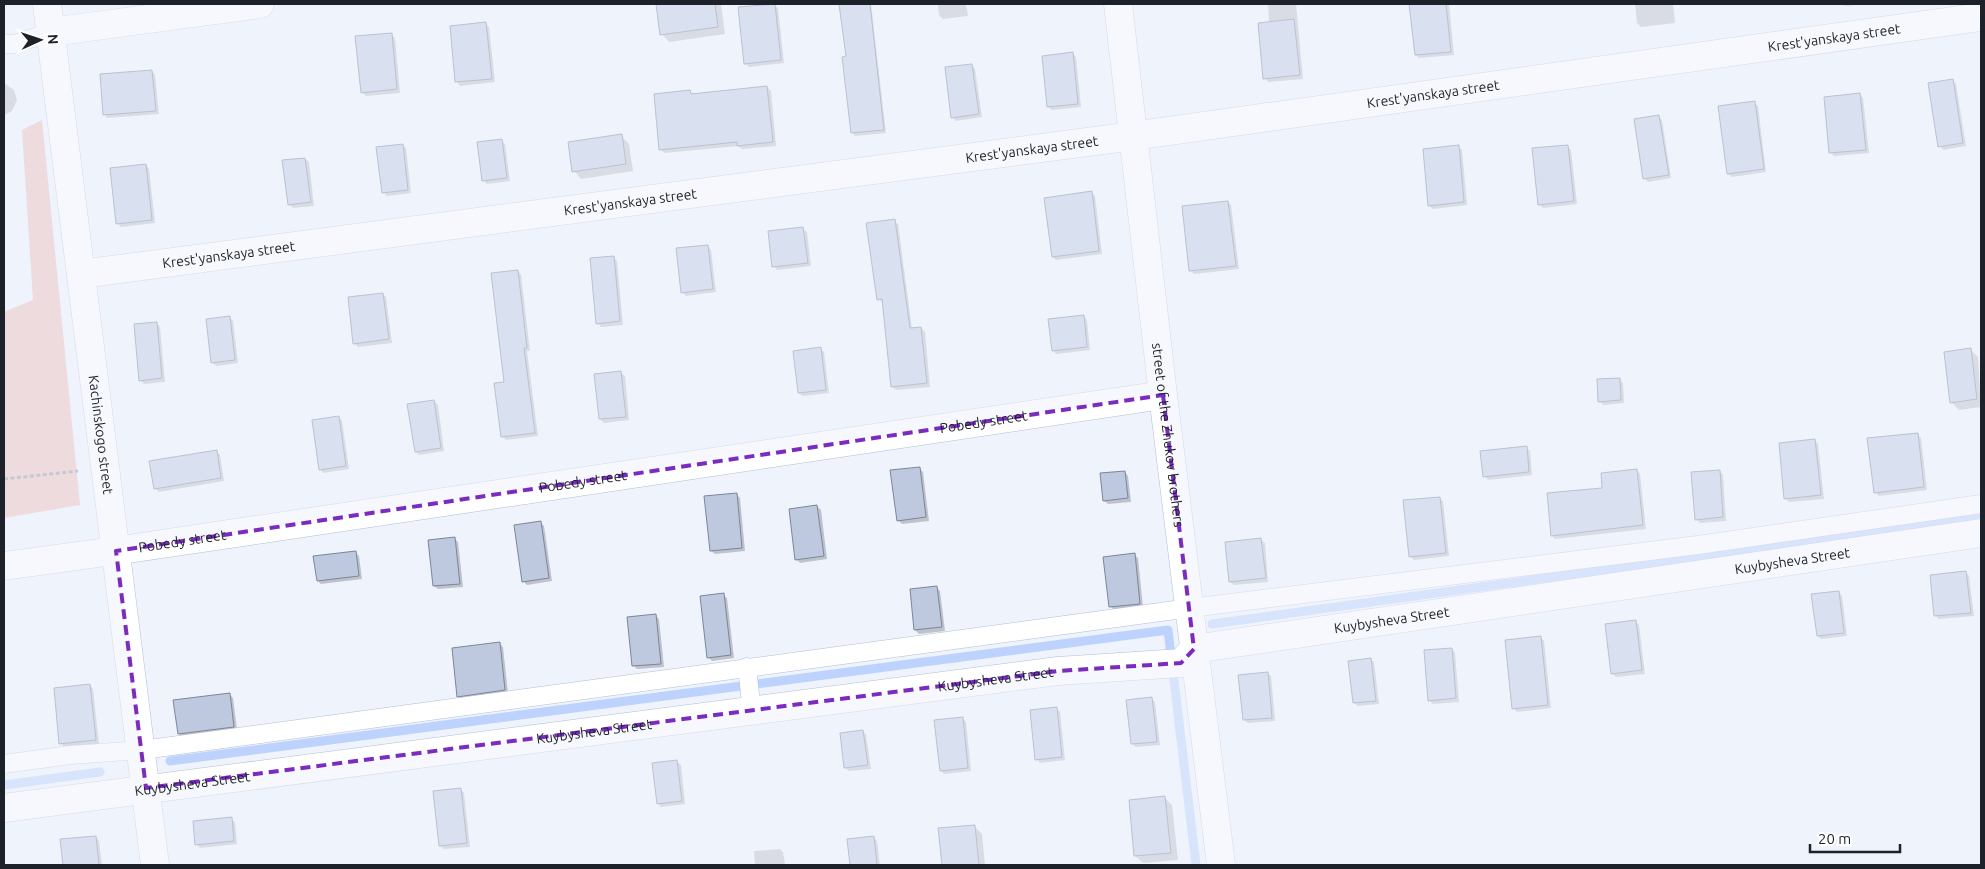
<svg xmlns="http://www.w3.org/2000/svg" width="1985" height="869" font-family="Ubuntu,sans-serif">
	<rect width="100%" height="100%" fill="#eef3fc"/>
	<path fill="#eebfba" d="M42,120L80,505L4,518V312L33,300L22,130Z"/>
	<path fill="#0003" d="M658,4H721L725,34L669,42L662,34Z
		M840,4H871L886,133L855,136L852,132L847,57Z
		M938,4H966L968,16L943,19L939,15Z
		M1268,4H1296L1303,79L1268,82L1265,78L1269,23Z
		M1410,4H1449L1454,55L1419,58L1416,55Z
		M1635,4H1673L1675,23L1641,27L1637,23Z
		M1842,4H1866L1845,6Z
		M774,5L778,8L784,63L749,67L745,63Z
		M486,24L489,27L495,82L460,86L457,82L451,27Z
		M391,34L395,38L400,93L366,96L362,92Z
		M1073,54L1076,57L1081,107L1052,110L1048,107L1043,57Z
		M972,65L975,69L982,117L956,121L952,117Z
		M152,71L155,75L159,114L107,118L104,114Z
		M1953,80L1956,84L1966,146L1943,150L1940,146Z
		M4,83L14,90L17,100L12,111L4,115Z
		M767,87L771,91L776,146L742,149L738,146L664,153L661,150L690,91L694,95Z
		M1860,94L1863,98L1869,153L1834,156L1831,153Z
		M1754,103L1758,106L1766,172L1732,177L1728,174Z
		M1658,116L1662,120L1671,178L1648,182L1644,178Z
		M621,136L629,144L633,171L581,179L574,171Z
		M501,140L505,144L510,181L487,184L483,180Z
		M402,145L406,148L411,193L387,196L383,192Z
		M1568,146L1571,150L1577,204L1543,208L1539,204Z
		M1458,147L1462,150L1467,205L1433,209L1429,205Z
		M305,159L309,162L314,206L293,208L289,204Z
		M146,165L149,169L155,223L121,227L117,223Z
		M1091,192L1095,196L1102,254L1056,260L1053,257Z
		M1228,202L1231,205L1239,269L1194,274L1190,270Z
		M894,221L898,224L912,329L921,328L925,332L930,387L896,390L892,387L883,302L878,299Z
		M803,229L807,232L811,266L777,270L774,266Z
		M708,246L711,250L716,292L686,296L682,292Z
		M613,257L617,261L623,325L601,327L598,323Z
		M518,271L521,275L530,351H527L538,436L506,440L502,436L505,383Z
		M383,294L386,297L392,343L358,347L354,343Z
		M1083,316L1087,320L1090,350L1056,354L1053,350Z
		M229,317L233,321L238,363L216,366L212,362Z
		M157,323L160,327L165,382L144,384L140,380Z
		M821,349L824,352L829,393L803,396L799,393Z
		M1971,350L1978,357L1981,407L1959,410L1951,402Z
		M621,373L625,376L629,420L604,423L600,419Z
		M1619,379L1623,383L1624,403L1603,405L1599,401Z
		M434,401L438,405L444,451L419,455L416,452Z
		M339,417L342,421L349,469L323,473L320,469Z
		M1917,434L1921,438L1927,490L1879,496L1875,492Z
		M1815,440L1818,444L1824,499L1789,502L1786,499Z
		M1526,448L1530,451L1532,475L1488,480L1485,476Z
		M216,451L220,455L224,481L159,492L155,488Z
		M919,468L923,472L929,521L902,524L898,520Z
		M1637,470L1640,474L1646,529L1555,539L1552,535L1604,489Z
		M1719,471L1723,475L1726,521L1700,523L1696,519Z
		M1125,472L1128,476L1131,502L1108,504L1104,501Z
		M737,495L740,498L745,551L715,554L711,551Z
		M1439,498L1443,501L1449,556L1414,560L1410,556Z
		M817,506L821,510L827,559L800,563L796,559Z
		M541,523L544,526L552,581L527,585L523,581Z
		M454,538L458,542L463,587L438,589L434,586Z
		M1261,540L1265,543L1268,582L1234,585L1230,582Z
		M355,552L359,556L362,579L321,584L318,581Z
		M1134,555L1138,558L1143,607L1114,610L1110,606Z
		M1966,572L1969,576L1974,616L1939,619L1936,616Z
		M937,588L940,591L945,631L919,634L915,630L911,591Z
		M1839,592L1842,596L1847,636L1821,639L1818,636Z
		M723,595L727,598L734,658L712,661L708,657Z
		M656,616L659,619L664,667L637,669L634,666Z
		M1636,622L1639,625L1645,674L1616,677L1613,674Z
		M1540,637L1544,641L1551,708L1517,712L1513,708Z
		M500,644L503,647L508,693L462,700L458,696Z
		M1452,649L1455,653L1459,702L1433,704L1429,700Z
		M1370,659L1374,662L1379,704L1358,706L1354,703Z
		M1267,673L1271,676L1275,721L1248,723L1245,720Z
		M90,685L93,689L99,744L64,747L61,743Z
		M229,694L233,698L237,730L182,737L179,734Z
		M1151,698L1155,702L1160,745L1136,747L1133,744Z
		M1057,709L1060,712L1065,760L1040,763L1037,759Z
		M962,718L966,722L971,771L944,774L941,771Z
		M863,731L866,735L871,769L849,771L845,768Z
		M677,762L681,765L685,804L661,807L658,803Z
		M460,789L464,793L470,847L444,849L440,846Z
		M1165,798L1172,805L1178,860L1143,863L1135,856Z
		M231,819L235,822L237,844L200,848L197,844Z
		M974,826L982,834L985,865H943L940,829Z
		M96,837L99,841L102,865H64L61,841Z
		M873,837L877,841L880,865H851L848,840Z
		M780,849L783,852L785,865H755L754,851Z"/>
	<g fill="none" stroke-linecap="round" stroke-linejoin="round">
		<path stroke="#bdd2fc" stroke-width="9" d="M1212,624L1981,518
			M170,761L1168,630L1196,865
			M4,785L100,772"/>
	</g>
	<path fill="#bec9e0" stroke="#7c869b" d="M656,4H715L718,27L660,35Z
		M775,4L781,60L744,64L738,7Z
		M839,4H870L884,130L851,133L842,57L846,56Z
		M1409,4H1446L1451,52L1415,55Z
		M1294,19L1300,75L1263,79L1258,23Z
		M486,22L492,79L455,82L450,26Z
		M392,33L397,89L361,93L355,36Z
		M1073,52L1078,104L1047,107L1042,56Z
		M972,64L979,114L951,118L945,67Z
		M152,70L156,111L103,115L100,74Z
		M1953,79L1963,143L1938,147L1928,83Z
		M767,86L773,142L737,146V142L659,150L654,94L690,90L691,94Z
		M1860,93L1866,150L1829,153L1824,97Z
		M1755,101L1764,169L1727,174L1718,106Z
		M1659,115L1669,175L1643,179L1634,119Z
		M622,134L626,164L572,172L568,142Z
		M502,139L507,178L482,181L477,142Z
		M403,144L408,190L382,193L376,147Z
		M1459,145L1464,202L1428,206L1423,149Z
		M1568,145L1574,201L1538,205L1532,148Z
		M305,158L311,202L288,205L282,160Z
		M146,164L152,220L116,224L110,168Z
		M1092,191L1099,251L1052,257L1044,198Z
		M1228,201L1236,266L1189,271L1182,206Z
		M895,219L910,328L921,327L927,383L891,387L882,299L877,300L866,223Z
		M803,227L808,263L772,267L768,231Z
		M708,245L713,289L681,293L676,248Z
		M614,256L620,321L596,324L590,258Z
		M518,270L527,348H524L535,433L501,437L494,383L504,382L491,273Z
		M383,293L389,339L353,344L348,297Z
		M1084,315L1087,347L1052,351L1048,319Z
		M230,316L235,360L211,363L206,319Z
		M157,322L162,378L139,381L134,324Z
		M821,347L826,390L798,393L793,351Z
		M1971,348L1977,399L1950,403L1944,352Z
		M621,371L626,417L599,419L594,374Z
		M1620,378L1621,400L1598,402L1597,379Z
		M434,400L441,448L415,452L407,404Z
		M339,416L346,466L319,470L312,420Z
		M1918,433L1924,487L1874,493L1867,438Z
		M1815,439L1821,495L1784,499L1779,443Z
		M1527,446L1529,472L1483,477L1480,451Z
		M217,450L221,478L154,489L149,461Z
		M920,467L926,517L897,521L890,470Z
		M1637,469L1643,525L1551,536L1547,493L1602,488L1601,473Z
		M1720,470L1723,517L1695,520L1691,472Z
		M1125,471L1128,498L1103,501L1100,473Z
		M737,493L742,548L710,551L704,496Z
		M1440,497L1446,553L1409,557L1403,500Z
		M817,505L824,556L795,560L789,509Z
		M541,521L549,578L522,582L514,525Z
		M455,537L460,584L433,586L428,540Z
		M1261,538L1266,578L1229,582L1225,542Z
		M356,551L359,576L317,581L313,556Z
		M1135,553L1140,604L1109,607L1103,557Z
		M1966,571L1971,613L1934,616L1930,575Z
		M937,586L942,627L914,630L910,589Z
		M1839,591L1844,633L1817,636L1811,594Z
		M724,593L731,655L707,658L700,596Z
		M656,614L661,664L632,666L627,617Z
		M1636,620L1642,670L1611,674L1605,624Z
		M1541,636L1548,705L1512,709L1505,640Z
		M500,642L505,690L457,697L452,648Z
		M1452,648L1456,698L1428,701L1424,650Z
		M1371,658L1376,701L1353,703L1348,661Z
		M1268,672L1272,718L1243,720L1238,675Z
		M90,684L96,740L59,744L54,688Z
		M230,693L234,727L178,734L173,700Z
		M1152,697L1157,742L1131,744L1126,700Z
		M1057,707L1062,757L1035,760L1030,710Z
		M963,717L968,768L940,771L934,720Z
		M863,730L868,765L844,768L840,733Z
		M677,760L682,801L657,804L652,763Z
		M461,788L467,843L439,846L433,791Z
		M1165,796L1171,853L1134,856L1129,800Z
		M232,817L234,841L195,845L193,821Z
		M975,825L979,865H942L938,828Z
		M96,836L99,865H63L60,839Z
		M874,836L877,865H850L847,839Z"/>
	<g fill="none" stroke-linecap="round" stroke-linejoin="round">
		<defs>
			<path id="service" d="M4,44H14L51,32
				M747,667L752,712
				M4,764L70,755L142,750L1190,608L1698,545L1981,504"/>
			<g id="minor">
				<path id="s1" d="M47,4L155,865"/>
				<path id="s2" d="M1118,4L1163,395L1221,865"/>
				<path d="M51,32L260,4"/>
				<path id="s3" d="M81,274L1133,136L1981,17"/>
				<path id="s4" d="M4,566L135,548L1163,395"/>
				<path id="s5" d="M4,808L1058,671L1181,663L1194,649L1981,533"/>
			</g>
		</defs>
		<use href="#service" stroke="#b3bed5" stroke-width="19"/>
		<use href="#minor" stroke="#b3bed5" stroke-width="29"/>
		<path stroke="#9397a0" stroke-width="3" stroke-dasharray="4 2.5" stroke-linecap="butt" d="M4,479L78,471"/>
		<use href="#service" stroke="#fff" stroke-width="18"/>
		<use href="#minor" stroke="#fff" stroke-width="28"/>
	</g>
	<path d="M0 0H1985V869H0ZM1163,395L1194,649L1181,663L1058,671L146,788L116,551Z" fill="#eef3fc" fill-opacity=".55" fill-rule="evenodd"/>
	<path fill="none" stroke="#7b2cbf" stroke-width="4" stroke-dasharray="10 6" stroke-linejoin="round" d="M1163,395L1194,649L1181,663L1058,671L146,788L116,551Z"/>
	<g text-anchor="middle" stroke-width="5" stroke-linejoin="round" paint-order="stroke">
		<g font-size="14" fill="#1d2129" stroke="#fff">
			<text dy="5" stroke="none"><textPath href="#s3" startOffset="1769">Krest'yanskaya street</textPath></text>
			<text dy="5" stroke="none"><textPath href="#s3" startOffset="1364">Krest'yanskaya street</textPath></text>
			<text dy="5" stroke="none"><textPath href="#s3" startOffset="959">Krest'yanskaya street</textPath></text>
			<text dy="5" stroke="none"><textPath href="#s3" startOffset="554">Krest'yanskaya street</textPath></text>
			<text dy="5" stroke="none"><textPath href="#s3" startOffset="149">Krest'yanskaya street</textPath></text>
			<text dy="5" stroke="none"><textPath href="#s4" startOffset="990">Pobedy street</textPath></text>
			<text dy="5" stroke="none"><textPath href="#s1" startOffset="434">Kachinskogo street</textPath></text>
			<text dy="5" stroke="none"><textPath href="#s2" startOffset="434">street of the Zhukov brothers</textPath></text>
			<text dy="5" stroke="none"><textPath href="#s4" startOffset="585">Pobedy street</textPath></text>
			<text dy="5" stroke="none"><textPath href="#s4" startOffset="180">Pobedy street</textPath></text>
			<text dy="5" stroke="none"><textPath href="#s5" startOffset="1810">Kuybysheva Street</textPath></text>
			<text dy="5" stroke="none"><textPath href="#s5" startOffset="1405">Kuybysheva Street</textPath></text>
			<text dy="5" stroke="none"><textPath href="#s5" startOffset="1000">Kuybysheva Street</textPath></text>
			<text dy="5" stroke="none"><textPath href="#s5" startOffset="595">Kuybysheva Street</textPath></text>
			<text dy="5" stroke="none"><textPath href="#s5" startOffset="190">Kuybysheva Street</textPath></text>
		</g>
	</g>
	<rect width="1985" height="869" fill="none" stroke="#1d2129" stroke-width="10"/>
	<g transform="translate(40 40) rotate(87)" stroke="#ffffff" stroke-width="4" paint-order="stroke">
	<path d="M0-4L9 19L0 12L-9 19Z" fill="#1d2129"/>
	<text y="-8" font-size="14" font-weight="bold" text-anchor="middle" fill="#1d2129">N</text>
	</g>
	<path d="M1810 844v8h90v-8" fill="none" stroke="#1d2129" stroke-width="2.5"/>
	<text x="1818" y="844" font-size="15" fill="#1d2129" stroke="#ffffff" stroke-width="4" paint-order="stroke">20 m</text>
</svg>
